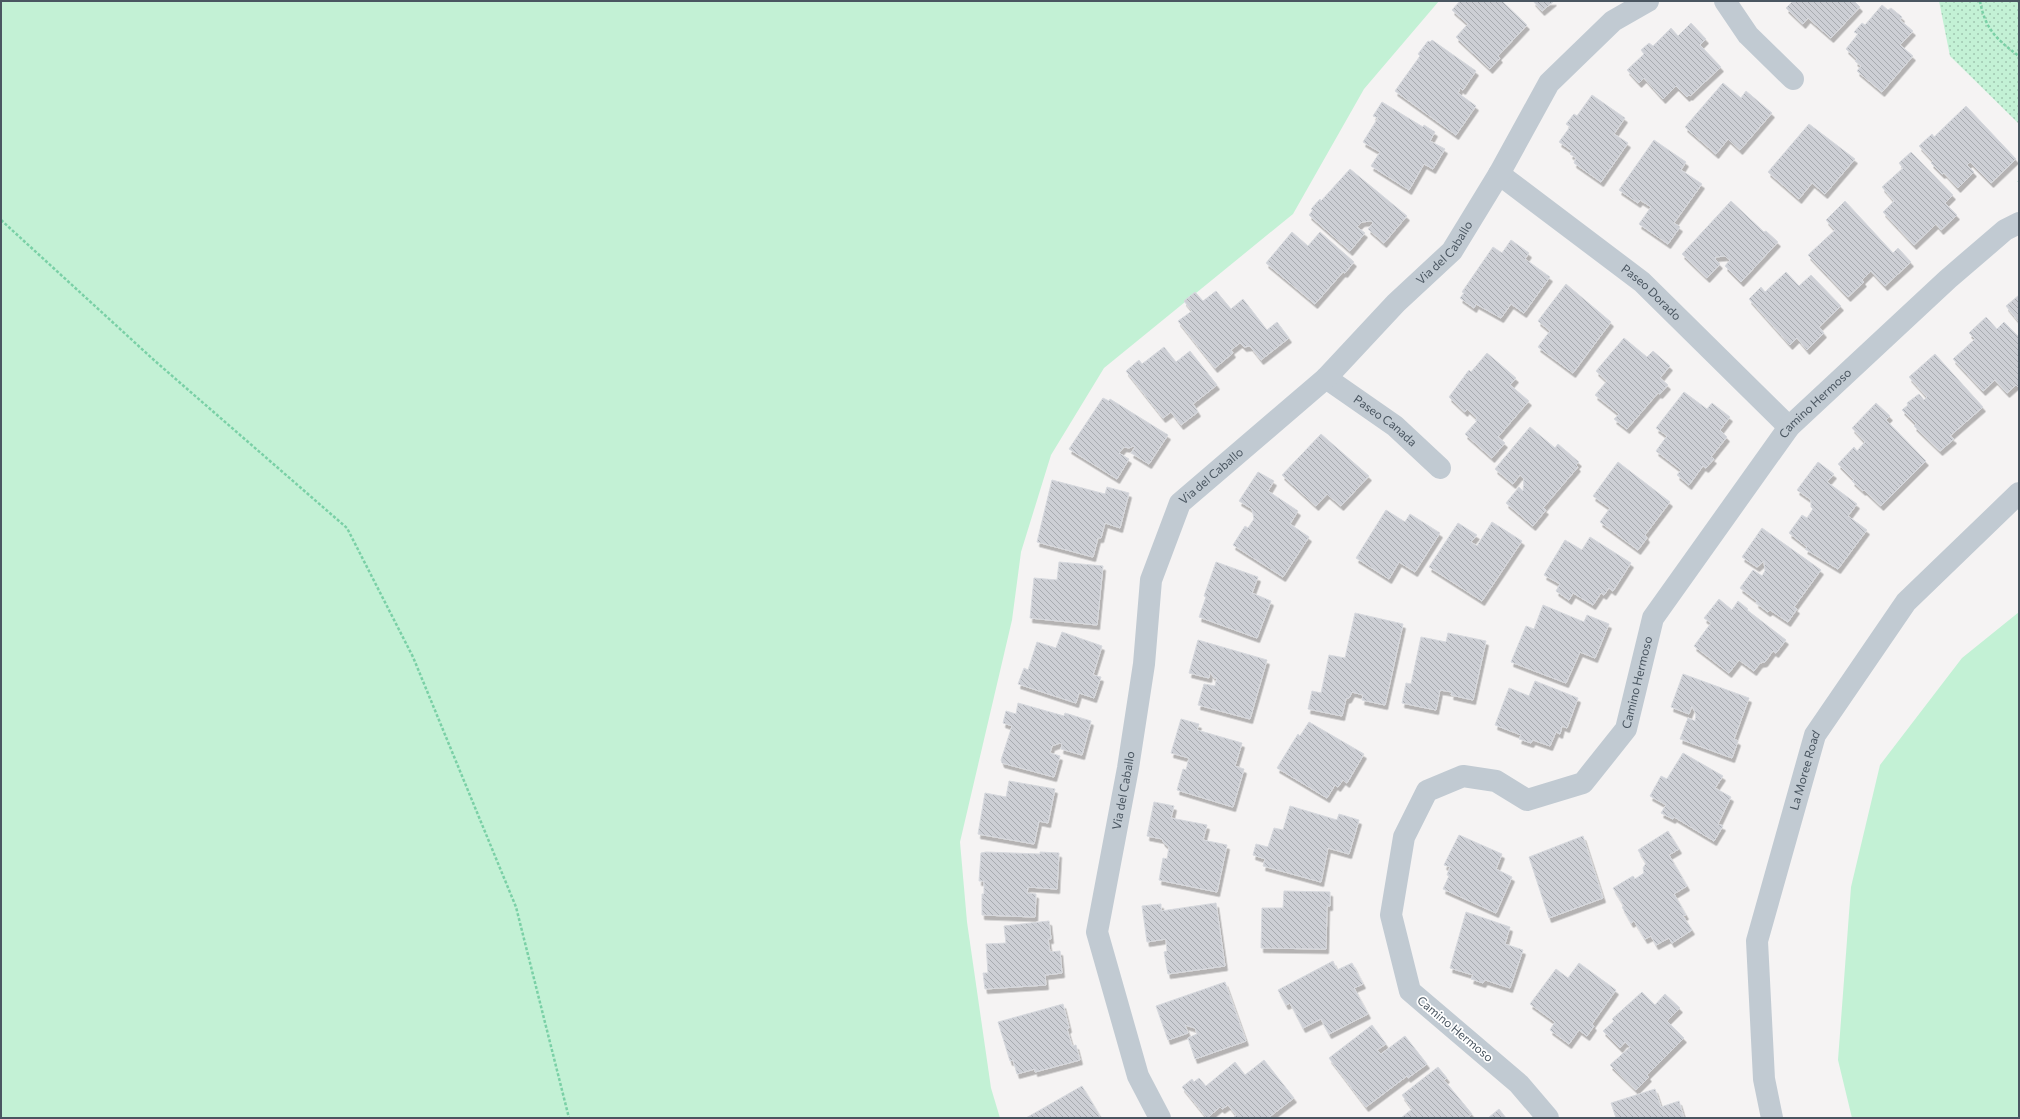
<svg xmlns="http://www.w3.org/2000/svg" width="2020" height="1119" font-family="Commissioner,sans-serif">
	<defs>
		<pattern id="park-dots" width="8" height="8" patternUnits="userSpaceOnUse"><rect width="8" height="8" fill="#c3f1d5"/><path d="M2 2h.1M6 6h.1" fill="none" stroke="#a0c6b0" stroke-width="1.8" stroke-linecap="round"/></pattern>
		<pattern id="building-back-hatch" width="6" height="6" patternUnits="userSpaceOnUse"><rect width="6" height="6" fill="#cdcfd5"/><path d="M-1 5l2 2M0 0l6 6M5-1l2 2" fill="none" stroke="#a8abb0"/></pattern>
		<filter id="shadow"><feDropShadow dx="2.5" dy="4.5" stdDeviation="0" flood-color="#0004"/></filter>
	</defs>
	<rect width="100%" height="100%" fill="#f5f3f3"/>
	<path fill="#c3f1d5" d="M1,1H1439L1364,89L1293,214L1104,368L1051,455L1021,552L1012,620L960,842L967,922L991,1088L1000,1118H1Z
		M2019,612V1118H1852L1838,1060L1851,887L1880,765L1962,658Z"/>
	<path fill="url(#park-dots)" d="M1939,1H2019V124L1950,56Z"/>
	<path fill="url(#building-back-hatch)" stroke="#d7d9de" filter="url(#shadow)" d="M1460,1H1502L1527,25L1498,56L1500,58L1490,69L1456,37L1468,24L1452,10Z
		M1533,1H1554L1542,11Z
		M1793,1H1854L1860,7L1831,38L1808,18L1803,24L1786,8Z
		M1882,5L1888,10L1891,8L1902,17L1900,20L1913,31L1900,45L1913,56L1882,92L1857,71L1861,66L1855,61L1857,59L1846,49L1858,34L1854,32L1862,23L1865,25Z
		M1691,23L1706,39L1700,45L1721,67L1690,96L1689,95L1687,97L1676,86L1663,99L1644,78L1639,83L1627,70L1644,54L1641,50L1649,43L1653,46L1671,28L1678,36Z
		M1432,40L1476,71L1463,90L1460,88L1458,93L1476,106L1456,135L1395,91L1420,56L1418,54L1428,41L1430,42Z
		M1723,83L1741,98L1746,91L1772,113L1740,150L1728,139L1716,154L1685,127Z
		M1592,95L1625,118L1614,134L1628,143L1601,182L1574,163L1576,158L1570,154L1572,151L1559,142L1570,127L1566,124L1574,114L1577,116Z
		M1382,102L1423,127L1424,125L1435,132L1430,141L1445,149L1433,169L1424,164L1409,190L1371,166L1380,152L1363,142L1378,118L1373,116Z
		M1966,106L2016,159L1991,183L1970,162L1967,165L1974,172L1958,188L1944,173L1942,174L1931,163L1933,161L1919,146L1932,134L1934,137Z
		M1809,124L1855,159L1825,194L1812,183L1799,199L1768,172Z
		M1654,140L1686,162L1681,170L1702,184L1674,223L1680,227L1668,244L1639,224L1651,207L1640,200L1638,203L1619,190Z
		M1911,152L1953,195L1945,203L1957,215L1941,230L1936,224L1914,245L1883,212L1894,201L1882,187L1903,168L1899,163Z
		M1350,169L1407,216L1384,243L1368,229L1373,223L1371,221L1362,222L1357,227L1365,233L1350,251L1309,215L1313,210L1311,209L1320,199L1321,201Z
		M1731,201L1764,232L1766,231L1778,242L1741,282L1725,266L1730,260L1725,256L1716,257L1715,259L1720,264L1707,278L1682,254Z
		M1845,201L1893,253L1898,248L1911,262L1885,286L1871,271L1862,280L1864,282L1848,297L1808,255L1835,230L1826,220Z
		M1292,232L1308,246L1320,232L1354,262L1345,273L1343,272L1315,304L1266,263Z
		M1511,240L1529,253L1525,259L1550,277L1524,313L1511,304L1501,318L1476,304L1474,308L1460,298L1464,293L1462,292L1493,247L1502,253Z
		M1786,272L1799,286L1811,275L1841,306L1819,327L1824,333L1807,350L1797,338L1790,345L1749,299L1761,287L1765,292Z
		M1566,284L1611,322L1573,373L1538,347L1550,331L1538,321Z
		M1216,291L1231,309L1243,299L1267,330L1277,322L1289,338L1261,360L1250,346L1244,347L1240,343L1231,350L1233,353L1215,368L1178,321L1192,311L1184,301L1195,292L1203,301Z
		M2019,295V322L2006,306Z
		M1986,317L1997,329L2004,322L2019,337V386L2018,387L2016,385L2007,393L1995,380L1983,391L1953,359L1975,339L1969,333Z
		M1624,338L1647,357L1653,351L1670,366L1660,378L1668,385L1660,394L1658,393L1627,429L1614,419L1619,414L1595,395L1607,381L1596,371Z
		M1164,347L1176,362L1190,351L1217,385L1193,404L1198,412L1181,425L1171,412L1163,418L1126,371L1139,360L1142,364Z
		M1487,353L1516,378L1510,385L1529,401L1498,437L1505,443L1492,458L1465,434L1477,421L1475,420L1477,418L1467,409L1465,412L1449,397L1469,370L1471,372Z
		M1935,354L1983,407L1950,436L1954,439L1940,451L1914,426L1916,424L1902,410L1908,405L1907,403L1919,394L1924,400L1927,397L1909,377Z
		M1684,392L1707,409L1712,403L1730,417L1720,430L1727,437L1711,457L1714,459L1706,468L1703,466L1689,485L1677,475L1681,470L1656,451L1667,436L1656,428Z
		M1103,398L1109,401L1110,399L1168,435L1149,464L1131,453L1135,447L1133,446L1129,448L1124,447L1119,453L1129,459L1117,479L1069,449Z
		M1876,403L1890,416L1886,420L1926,461L1881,506L1864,490L1863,491L1852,481L1854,480L1838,464L1854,447L1857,451L1865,442L1852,428Z
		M1530,427L1555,448L1558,444L1579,462L1576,465L1578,467L1543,508L1546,510L1533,526L1506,503L1519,487L1523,491L1524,479L1520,475L1513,484L1495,469Z
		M1321,434L1369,476L1341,506L1327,494L1316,506L1282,475Z
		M1618,462L1670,502L1645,535L1647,538L1638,550L1600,522L1610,508L1593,496Z
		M1818,462L1834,474L1827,482L1857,504L1848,516L1867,530L1838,569L1805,549L1807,547L1789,533L1802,515L1807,518L1813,509L1811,507V500L1797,490Z
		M1258,472L1274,481L1268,491L1298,511L1290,524L1309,537L1283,577L1233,545L1245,526L1248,528L1254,519L1252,509L1239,501Z
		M1052,480L1105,494L1107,487L1129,493L1120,528L1105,523L1101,538H1098L1093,557L1037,542Z
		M1386,510L1405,522L1410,514L1440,533L1415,572L1399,562L1389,579L1356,558Z
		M1492,522L1522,541L1482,601L1429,567L1458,523L1477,535L1471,542L1477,546Z
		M1762,528L1821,570L1794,607L1797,609L1788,622L1770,610L1768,612L1756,603L1757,601L1740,588L1753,570L1762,576L1765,571L1764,561L1757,567L1742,557Z
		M1590,537L1631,563L1613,591L1609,588L1604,595L1601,593L1593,605L1573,593L1569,600L1556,591L1560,584L1544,575L1565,540L1582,550Z
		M1059,562L1103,566L1097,625L1030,618L1034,578L1057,580Z
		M1216,562L1258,577L1252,593L1271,601L1257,638L1199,617L1206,597L1204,596Z
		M1719,599L1732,610L1738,601L1748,609L1747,610L1786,640L1776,653L1773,651L1765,662L1760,663L1754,671L1739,660L1729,673L1694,646L1711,623L1704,618Z
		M1543,605L1584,622L1587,615L1609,624L1595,658L1580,652L1566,683L1511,662L1526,626L1534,629Z
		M1355,613L1403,624L1385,705L1362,700L1363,695L1352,692L1349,698L1346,699L1342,716L1308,709L1312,691L1321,693L1329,655L1345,658Z
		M1062,632L1102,646L1093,675L1101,677L1094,698L1079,693L1076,703L1018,684L1024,668L1028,670L1037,642L1056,648Z
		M1448,633L1486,641L1473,700L1451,695L1452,692L1440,690L1436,710L1402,703L1406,683L1411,684L1421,637L1446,642Z
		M1198,640L1267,660L1250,719L1198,705L1204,684L1215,686L1217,678H1214L1210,672L1209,678L1189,673Z
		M1683,674L1749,698L1734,739L1738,741L1732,758L1680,739L1688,718L1695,721L1696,714L1692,706L1689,714L1671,707Z
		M1535,681L1578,698L1567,728L1562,726L1560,734L1556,732L1550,746L1533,740L1531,743L1519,739L1521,735L1495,725L1509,688L1529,696Z
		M1018,703L1064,716L1065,713L1091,721L1082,755L1061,749L1062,744L1060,743L1052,746L1050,753L1060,756L1054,777L1002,763L1001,760L1012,726L1003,723L1006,711L1016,714Z
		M1181,719L1199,724L1197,730L1242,743L1235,766L1244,769L1233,807L1177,790L1183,769L1186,770L1189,758L1171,753Z
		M1309,722L1364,754L1347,783L1343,780L1338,787L1335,785L1327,798L1277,768L1298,734L1300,736Z
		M1683,753L1723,776L1715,788L1731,797L1718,824L1723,826L1714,841L1674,817L1673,819L1661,813L1666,805L1650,796L1661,776L1667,779Z
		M1009,781L1055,789L1048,823L1039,821L1034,844L978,834L985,793L1006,797Z
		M1154,802L1174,806L1171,818L1207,825L1203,840L1227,845L1217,892L1159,880L1163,858L1167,859L1169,847L1163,842L1162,839L1147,836Z
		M1290,806L1337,820L1339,814L1359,820L1349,854L1328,848L1321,882L1263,866L1265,859L1253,855L1256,844L1268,847L1274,828L1283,830Z
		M1668,831L1679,849L1669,855L1687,886L1674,894L1686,915L1683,916L1692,930L1672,943L1669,938L1656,945L1651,936L1645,939L1634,921L1631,923L1622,907L1624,906L1613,888L1633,876L1635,879L1644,873L1643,868L1646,863L1638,850Z
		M1459,835L1502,854L1496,869L1512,877L1496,913L1443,889L1449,876L1447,875L1450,867L1444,865Z
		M1583,836L1603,898L1549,918L1529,857Z
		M986,852L1040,854V852L1059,853L1057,889L1028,887L1027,893L1036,894L1035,917L982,915V894H984V881H979L981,853Z
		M1284,891L1330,892V906H1327L1326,949L1261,948L1262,908H1283Z
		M1216,903L1225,966L1168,974L1164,952L1167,951L1166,939L1147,942L1142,906L1161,904V911Z
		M1466,912L1510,927L1505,944L1523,950L1510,988L1485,980L1483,983L1471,979L1473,975L1450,968Z
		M1049,921L1051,939H1048L1050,952L1060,951L1062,973L1045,975L1046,985L985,989L983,973H988L986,944L1006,943L1004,926Z
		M1333,961L1337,970L1352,963L1363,984L1354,988L1368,1014L1329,1034L1321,1019L1303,1028L1290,1003L1286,1005L1278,990Z
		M1579,963L1616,990L1592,1024L1594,1026L1587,1036L1579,1030L1569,1044L1550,1030L1555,1022L1530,1004L1556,969L1568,978Z
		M1225,982L1246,1041L1195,1059L1188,1038L1197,1034L1195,1028L1185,1025L1188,1033L1168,1040L1156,1006Z
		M1642,992L1655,1005L1665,994L1680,1008L1667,1021L1684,1038L1647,1075L1649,1077L1636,1090L1610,1065L1630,1047L1625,1042L1620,1048L1603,1031L1614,1021L1612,1019Z
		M1063,1004L1069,1028L1067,1029L1072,1046L1076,1045L1080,1060L1035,1072V1069L1017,1074L1013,1060L1010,1061L998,1022Z
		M1372,1025L1386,1044L1377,1050L1381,1054L1405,1036L1427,1064L1408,1078L1407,1076L1366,1107L1329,1058Z
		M1264,1060L1294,1098L1268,1118H1233L1236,1115L1228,1105L1222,1109L1220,1107L1207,1118L1182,1087L1192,1079L1194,1082L1199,1078L1206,1086L1235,1062L1245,1075Z
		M1438,1067L1447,1078L1444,1080L1472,1114L1467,1118H1401L1412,1109L1402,1095Z
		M1082,1086L1100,1116L1097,1118H1026Z
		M1655,1089L1661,1107L1679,1101L1684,1118H1616L1611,1103Z
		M1499,1109L1506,1118H1488Z"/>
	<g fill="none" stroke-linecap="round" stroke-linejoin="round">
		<path stroke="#7ad0a6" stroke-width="2.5" stroke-dasharray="3 2" stroke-linecap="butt" d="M1980,1C1985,29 1997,40 2019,56
			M2019,181V182
			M1,220L155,361L347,528L413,657L516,907L569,1118"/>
		<g stroke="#c1cad2" stroke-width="22">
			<path d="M1725,1L1748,35L1793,79"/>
			<path id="s1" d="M1499,174L1642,282L1789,427"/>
			<path id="s2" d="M1326,378L1395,426L1440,468"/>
			<path id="s3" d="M1160,1118L1138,1076L1097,932L1128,768L1144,664L1151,580L1180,503L1326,378L1396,303L1452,251L1499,174L1549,83L1613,21L1648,1"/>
			<path id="s4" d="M1548,1118L1519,1084L1410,991L1391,915L1404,837L1427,791L1463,776L1496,781L1527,800L1583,783L1626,729L1653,618L1789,427L1948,279L2005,230L2019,223"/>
		</g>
		<path stroke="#c1cad2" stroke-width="22" id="s5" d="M1772,1118L1764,1079L1757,941L1815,735L1906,602L2019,493"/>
	</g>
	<g text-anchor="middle" stroke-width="3.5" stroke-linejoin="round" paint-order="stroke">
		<g font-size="12" fill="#4a5661" stroke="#fff">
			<text dy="4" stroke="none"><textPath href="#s3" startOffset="1001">Via del Caballo</textPath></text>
			<text dy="4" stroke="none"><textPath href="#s1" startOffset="193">Paseo Dorado</textPath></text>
			<text dy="4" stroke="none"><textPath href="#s4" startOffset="1017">Camino Hermoso</textPath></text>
			<text dy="4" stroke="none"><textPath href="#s2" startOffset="73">Paseo Canada</textPath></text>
			<text dy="4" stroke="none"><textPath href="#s3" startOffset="677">Via del Caballo</textPath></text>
			<text dy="4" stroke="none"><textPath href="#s4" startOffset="681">Camino Hermoso</textPath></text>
			<text dy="4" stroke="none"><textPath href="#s5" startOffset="355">La Moree Road</textPath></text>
			<text dy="4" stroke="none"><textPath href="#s3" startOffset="341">Via del Caballo</textPath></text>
			<text transform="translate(1455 1029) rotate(40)" y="4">Camino Hermoso</text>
		</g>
	</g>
	<rect width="2020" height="1119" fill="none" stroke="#4a5661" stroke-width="4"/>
</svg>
